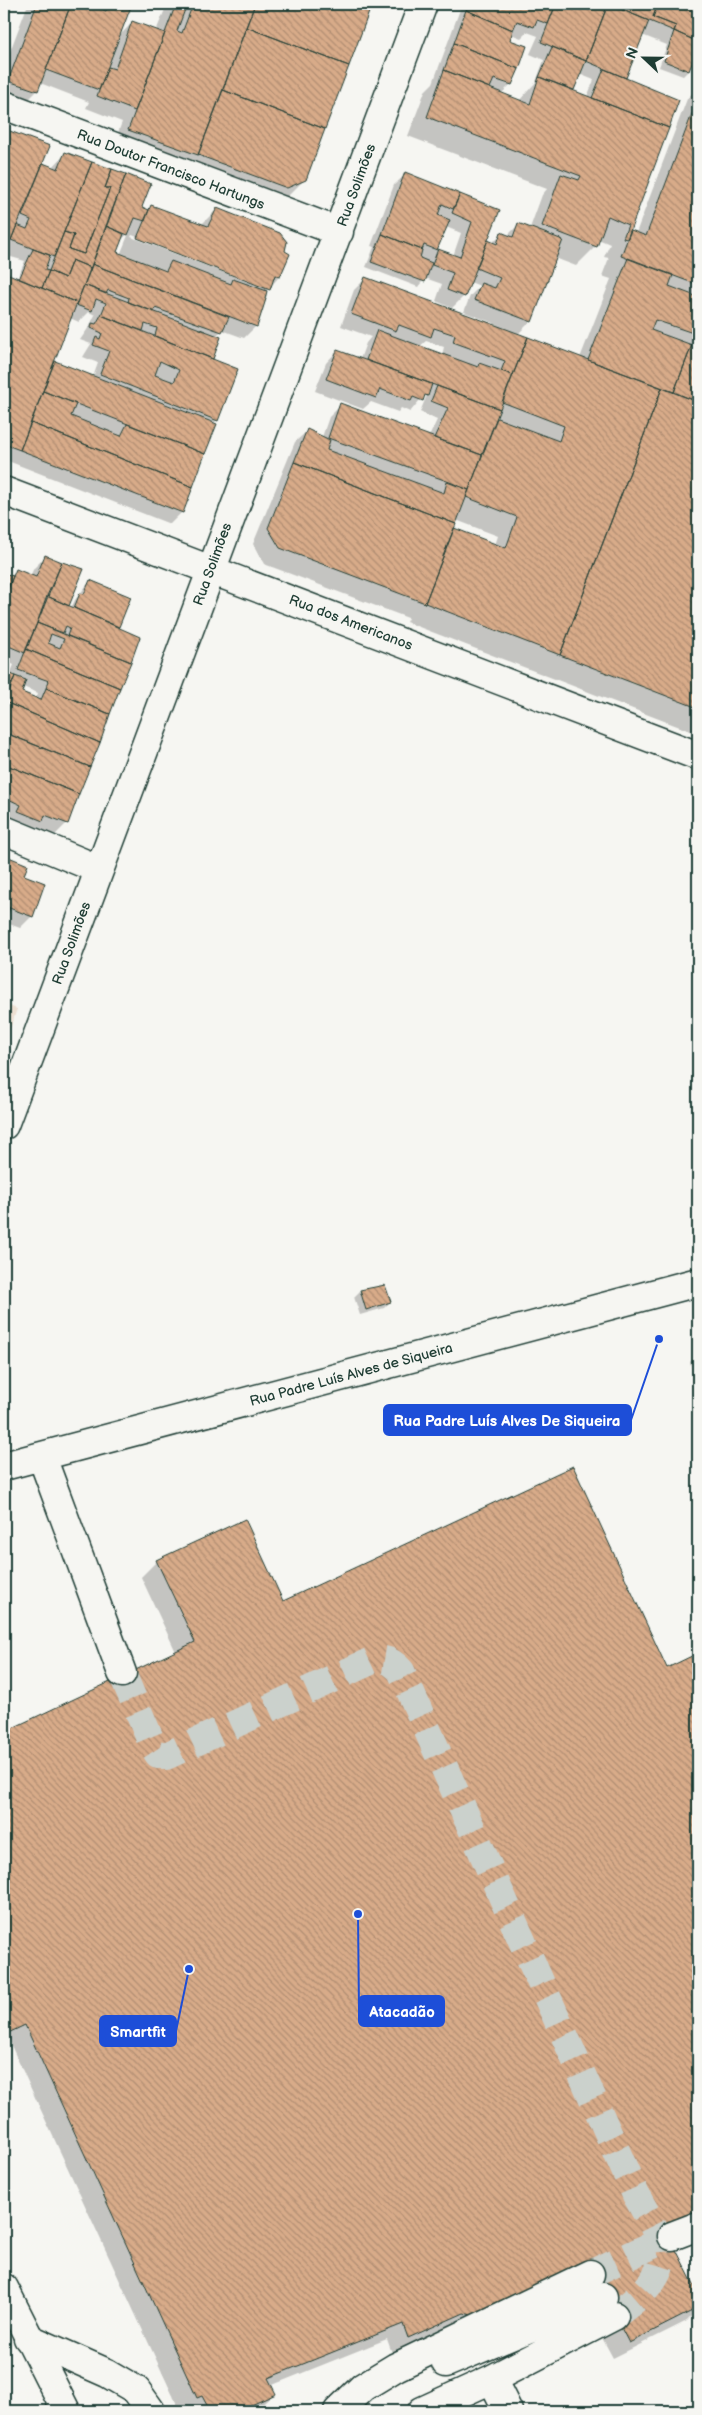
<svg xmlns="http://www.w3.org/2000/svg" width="702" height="2415" font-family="'Balsamiq Sans',sans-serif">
	<defs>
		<pattern id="building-back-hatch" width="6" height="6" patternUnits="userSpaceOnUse" patternTransform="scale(1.25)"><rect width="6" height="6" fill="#d8ab89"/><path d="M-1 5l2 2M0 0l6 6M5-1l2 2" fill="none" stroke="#af8c71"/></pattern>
	</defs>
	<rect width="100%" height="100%" fill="#f6f6f2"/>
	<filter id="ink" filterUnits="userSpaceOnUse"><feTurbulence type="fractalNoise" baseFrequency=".02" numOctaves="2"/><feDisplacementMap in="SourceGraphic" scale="10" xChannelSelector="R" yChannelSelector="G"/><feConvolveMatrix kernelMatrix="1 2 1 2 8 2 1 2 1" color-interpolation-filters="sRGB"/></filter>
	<g filter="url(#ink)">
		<path fill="#ede0d2" d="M4,1004L17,1009L4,1046Z"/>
		<path fill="#0003" fill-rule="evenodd" d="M28,4H92L90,6L101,10L104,4H131L119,36L133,22L156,31L166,7L156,4H371L305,179L288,196L270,203L113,146L122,122L86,108L89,102L40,83L37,91L21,107L4,101V67Z
			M462,4H698V45L688,71L683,76L659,67L667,45L642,35L625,78L629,230L636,233L687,99L698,87V734L406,622L408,618L264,564L253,544L295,442L307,431L322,437L329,417L341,405L429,437L437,420L420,412L427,395L425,394L410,412L401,408L398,412L371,402L363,409L315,391L326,363L337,351L360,359L366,343L371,337L341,326L354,290L365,279L494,326V323L464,312L470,296L480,286L470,282L464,296L452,308L436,301L442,284L425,278L418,287L366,267L374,247L371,246L394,185L406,174L498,210L486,240L492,243L501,234L507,236L519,224L530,228L542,195L547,189L408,136L425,91L433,83ZM527,32L538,36L530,54L544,60L536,82L519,101L501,94L511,84L509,41L511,34L521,38ZM579,74L594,80L587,97L572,91ZM446,227L461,233L453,256L436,249ZM598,239L610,244L604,257L609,258L602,276L611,279L580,358L518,334L531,321L555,258L576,266L596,246ZM426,341L444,347L442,355L419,347ZM456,520L498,536L495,545L453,528Z
			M7,132L41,164L52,168L65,154L126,176L141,208L147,211L152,206L201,225L217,209L279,277L265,293L256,326L244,338L222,330L216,336L220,337L211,359L217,420L213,424H215L182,512L170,524L8,461L4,464V274L17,279L25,261L4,255V135ZM129,233L120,255L115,253L121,240ZM132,235L266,287L264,288L131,237ZM89,312L95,315L89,327L80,340L91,344L83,357L98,363L93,377L53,361L70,318L79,322Z
			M46,556L67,606L71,608L75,600L90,581L118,627L117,628L139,637L67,823L55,835L35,827L30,832L7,823L10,816L4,813V671L10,674L14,665L4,660V574L11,577L17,570L30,576L34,568ZM23,687L38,693L36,699L21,693Z
			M4,856L26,866L22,875L32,916L20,928L4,922Z
			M384,1286L390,1302L384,1308L360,1315L354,1297L360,1291Z
			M698,1354V1389L690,1362Z
			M157,1561L282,1603L667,1669L698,1654V2218L668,2237L698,2296V2309L687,2321L613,2358L572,2282L447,2328L392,2353L387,2339L270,2386L274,2394L255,2411H180L9,2041L4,2043V1733L176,1652L141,1577Z"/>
		<path fill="url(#building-back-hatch)" stroke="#1f3d34" fill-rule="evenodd" d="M4,4H12L4,24Z
			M37,4H71L38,91L8,81Z
			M71,4H90L106,11L109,4H132L99,90L46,70Z
			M176,4H187L177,31L182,33L193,4H255L198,155L128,130Z
			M255,4H372L349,66L246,27Z
			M468,4H556L548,24L537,20L534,27L517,21L513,30L466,10Z
			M556,4H608L586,61L541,42Z
			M608,4L649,21L626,78L586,61Z
			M608,4H658L653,17L676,26L674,31Z
			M658,4H698V42L674,31L676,26L653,17Z
			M466,10L513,30L510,40L527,46L519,69L454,43Z
			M132,21L165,33L135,111L97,96L108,67L115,69Z
			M246,27L349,66L325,129L223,90Z
			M674,31L698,42V48L689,71L664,61Z
			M454,43L519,69L512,85L494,79L490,88L444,70Z
			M552,47L586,61L574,90L539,77Z
			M604,69L679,100L669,128L592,98Z
			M444,70L530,104L539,77L669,128L627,239L623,238L628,225L608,216L597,247L542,226L561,174L579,180L581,176L427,117Z
			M223,90L325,129L306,180L287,188L198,155Z
			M698,98V285L621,256L631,230L646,236Z
			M7,130L50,146L11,240L4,237V138Z
			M65,152L92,162L54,257L11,240L17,225L27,229L31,220L22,216L43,163L58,169Z
			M92,162L112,169L105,188H110L84,254L69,249L74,235L64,232Z
			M112,169L126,174L91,268L72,260L65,278L49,271L64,232L74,235L69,249L84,254L110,188H105Z
			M405,172L460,194L453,209L442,204L438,215L450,220L437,250L424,245L422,250L382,234Z
			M126,174L151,184L142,207L149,210L145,221L135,218L128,235L106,226Z
			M460,194L500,210L465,297L447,290L453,273L432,265L438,249L460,257L472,222L452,213Z
			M151,205L208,226L217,208L280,233L287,242L285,251L290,254L280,277L275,275L270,290L137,238Z
			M518,223L563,240L532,322L474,300L481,283L495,288L500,278L476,268L488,240L497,244L501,232L513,237Z
			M106,226L124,234L117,252L166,271L171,261L231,284L233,279L267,291L265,299H266L257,327L92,264Z
			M382,234L422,250L420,258L432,263L425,282L371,262Z
			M33,249L50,255L45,270L49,271L42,288L19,279Z
			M628,258L673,275L669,286L698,297L696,334L655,320L651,330L692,345L674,392L588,360Z
			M72,260L91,268L77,303L42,288L49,271L65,278Z
			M92,264L229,317L222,332L155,308L154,312L128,302L129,298L108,290L106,294L84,285Z
			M4,272L77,303L20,450L4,444Z
			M365,277L528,337L513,375L501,371L505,361L453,342L455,335L434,328L431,337L399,325L396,331L351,314Z
			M84,285L221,337L213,359L155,336L157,328L145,324L143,331L101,315L106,303L96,299L92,311L76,305Z
			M101,315L238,369L218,421L100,374L109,351L93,345L96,337L100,339L102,333L91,328L92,323L96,324ZM160,361L179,370L174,382L155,375Z
			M698,329V402L674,392Z
			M377,330L478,367L479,363L513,375L500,409L366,360Z
			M528,337L662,388L560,655L425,603L454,528L506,548L517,517L466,497L497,418L559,441L564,426L502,402Z
			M337,350L432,384L428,396L425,395L423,401L413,397L411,401L380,389L376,398L326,379Z
			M55,361L217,424L205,454L43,391Z
			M437,386L500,409L482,455L434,438L448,408L431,401Z
			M662,388L698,402V708L560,655Z
			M43,391L76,404L71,416L121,436L127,424L205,454L193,487L31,423Z
			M340,403L482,455L469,490L447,481L328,438Z
			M31,423L193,487L183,513L20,450Z
			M307,429L330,440L327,450L444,493L447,482L469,490L456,524L294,462Z
			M294,462L456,524L425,603L280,548L268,528Z
			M45,555L62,562L25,653L4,644V599L16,569L36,577Z
			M62,562L84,569L69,606L47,596Z
			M4,573L13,576L4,599Z
			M90,580L131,597L119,627L74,608L80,593L84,594Z
			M47,596L140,637L131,662L67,636L70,628L66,626L63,633L37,623Z
			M37,623L131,662L120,688L26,649ZM51,634L64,639L60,648L48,643Z
			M26,649L120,688L110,714L46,688L49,681L18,670Z
			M4,670L15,676L12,684L4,680Z
			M15,676L26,680L22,692L41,700L46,688L110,714L100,743L5,702Z
			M4,680L12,684L4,705Z
			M5,702L100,743L90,767L6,733L8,727L4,726Z
			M10,735L90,767L79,794L4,764Z
			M4,764L79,794L68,824L45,815L43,821L18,811L21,805L4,797Z
			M4,855L28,865L24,875L45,883L33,917L4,906Z
			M4,906L10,908L4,923Z
			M385,1285L391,1302L366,1310L360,1290Z
			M573,1466L667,1668L698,1653V2215L666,2230L698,2293V2308L629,2343L589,2267L479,2317L464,2313L408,2338L403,2324L268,2378L276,2394L238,2411H210L202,2396L197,2398L25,2025L4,2035V1732L195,1642L156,1560L245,1519L283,1601Z"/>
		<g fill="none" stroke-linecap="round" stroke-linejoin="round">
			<path stroke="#cbd1cc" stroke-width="28" stroke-dasharray="28 14" stroke-linecap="butt" d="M122,1673L154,1748L158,1754L166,1756L371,1661C385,1657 392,1661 401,1671L636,2195C644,2210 654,2225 659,2240C672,2274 637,2299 614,2316
				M590,2274L672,2236"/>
			<defs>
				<path id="minor" d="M4,105L339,232
					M4,491L698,756
					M4,830L98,869
					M4,1125L423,4
					M42,1457L122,1673
					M4,1466L698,1282
					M672,2236L698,2226
					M28,2338L107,2373L136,2390L151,2411
					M446,2363L603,2297
					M492,2379L508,2411
					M338,2411L363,2387L396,2367L590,2274
					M422,2411L492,2379L614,2316"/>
				<path id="major" d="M4,2288L66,2411"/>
			</defs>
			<use href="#minor" stroke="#1f3d34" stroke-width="31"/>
			<use href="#major" stroke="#1f3d34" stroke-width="31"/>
			<use href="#minor" stroke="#f6f6f2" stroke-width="28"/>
			<use href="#major" stroke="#f6f6f2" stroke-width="28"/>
		</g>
	</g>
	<g text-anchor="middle" stroke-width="4.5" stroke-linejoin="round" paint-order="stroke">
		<g font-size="14" fill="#1f3d34" stroke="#f6f6f2">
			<text transform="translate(171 169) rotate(21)" y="5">Rua Doutor Francisco Hartungs</text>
			<text transform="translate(356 185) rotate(-70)" y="5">Rua Solimões</text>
			<text transform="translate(212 564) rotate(-70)" y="5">Rua Solimões</text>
			<text transform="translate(351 622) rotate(21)" y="5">Rua dos Americanos</text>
			<text transform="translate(71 943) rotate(-70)" y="5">Rua Solimões</text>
			<text transform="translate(351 1374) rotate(-15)" y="5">Rua Padre Luís Alves de Siqueira</text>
		</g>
	</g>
	<path fill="none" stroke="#1d4ed8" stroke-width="2" d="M659 1339L631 1420M358 1914L359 2011M189 1969L176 2031"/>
	<g fill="#1d4ed8" stroke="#f6f6f2" stroke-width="2">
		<circle cx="659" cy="1339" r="5"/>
		<circle cx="358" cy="1914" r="5"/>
		<circle cx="189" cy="1969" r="5"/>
	</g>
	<g fill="#1d4ed8" stroke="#1d4ed8" stroke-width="2">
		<rect x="384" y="1405" width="247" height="30" rx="5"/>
		<rect x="359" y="1996" width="85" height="30" rx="5"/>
		<rect x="100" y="2016" width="76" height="30" rx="5"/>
	</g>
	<g font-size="15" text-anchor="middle" font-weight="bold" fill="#fff">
		<text x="507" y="1426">Rua Padre Luís Alves De Siqueira</text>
		<text x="402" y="2017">Atacadão</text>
		<text x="138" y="2037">Smartfit</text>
	</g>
	<rect width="702" height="2415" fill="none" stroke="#f6f6f2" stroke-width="20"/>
	<rect x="10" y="10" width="682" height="2395" fill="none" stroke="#1f3d34" stroke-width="2" filter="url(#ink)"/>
	<g transform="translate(644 58) rotate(292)" stroke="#f6f6f2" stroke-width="4" paint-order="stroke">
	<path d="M0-4L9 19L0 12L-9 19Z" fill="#1f3d34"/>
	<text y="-8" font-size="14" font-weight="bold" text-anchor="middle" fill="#1f3d34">N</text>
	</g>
</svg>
